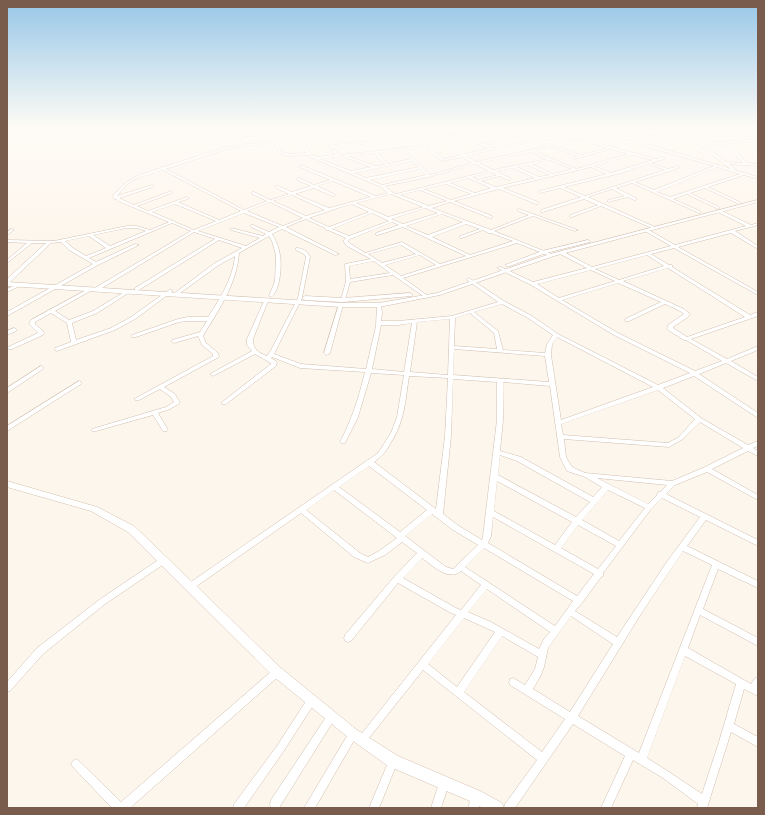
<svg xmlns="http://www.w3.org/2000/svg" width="765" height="815" font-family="'DM Sans',sans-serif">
	<rect width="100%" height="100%" fill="#fdf6ec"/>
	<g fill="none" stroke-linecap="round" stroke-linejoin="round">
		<defs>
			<path id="minor" d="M265,126H268L276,141L299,139L291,126H294L302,139L324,137L317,126H329L321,128L327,137L350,134L344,126H347L353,134L408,129L406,127L407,126H409L411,129L438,126H452L413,130L418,137L458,133L459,134L457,135L445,136L464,154L489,149L467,139V137L490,132L520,128L517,126H521L545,141L567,140L547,130L548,128L570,140L741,131L729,126H734L739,128L758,126V128L742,130L746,131L753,140L758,138V140L755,141L758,145V148L752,142L728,143L747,163L758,164V166L729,164L734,168V170L758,177V179L744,175L708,187L740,202V204H739L705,188L690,193L719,207L720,208L718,209L687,194L673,199L700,211V213H699L632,183L616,188L636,198V200H634L628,197L608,202V200L625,196L612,189L588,197L655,227V229H654L601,206L572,217H570V215L598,205L584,199L543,212H541V210L581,197L560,188L540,193H539V191L607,174L591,167L503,188L538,202V204H536L499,189L454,201L492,216V218H490L450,202L432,208L491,230L529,215L518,211L517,210L519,209L578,230L575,231L533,216L494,231L554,255L550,256L517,243L403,278L428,296V297L426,298L393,275L350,282L345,300V301H341V300L346,281L345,264L371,259L347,246L343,241L346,238L328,230H326L325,228L306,219L286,227L339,254L335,255L282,229L272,234C276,240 279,248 280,255C282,265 280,292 271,297L269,296L275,281L276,255L272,241L269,236L239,253C237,284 218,311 203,336L206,343L218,353L219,357L164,387L175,394L180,403L170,409L158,413L168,430L167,431H163L153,415L96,431H92L91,430L92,429L166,407L174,402L171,397L160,389L139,400H135L134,399L213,356V354L202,345L198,336L174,343L171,341L172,340L200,332L207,321H188L179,322L136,337H132L131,336L132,335L178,319L188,317H208C220,299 233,278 235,256L219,265L176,296H174L172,295L215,263L242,248L219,240L139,290H135V288L215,239L194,232L97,291H93V289L191,231L172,223L89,258L96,262L135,244L139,245L98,265L7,316V312L93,264L69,250L61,242L51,243L9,283H7V279L46,243H32L7,263V260L27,243L7,242V240L54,241L127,226H137L150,230L169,222L118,201L116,199H114L113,196C129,176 138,176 160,168L161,167H163L223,148L246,144L273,142L269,134L240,137L238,136L268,132ZM522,130L530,134L483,144L471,138L490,134ZM410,131L415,137L332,145L328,138ZM744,133L750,140L701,143L691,136ZM442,136V137L461,155L444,159L427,146L420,138ZM532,136L537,139L493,148L486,145ZM687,136L731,169L650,145L636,138ZM325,139L335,155L317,157L312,155L303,141ZM417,139L424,146L339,155L333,147ZM632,139L648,147L714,166L654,190L635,182L679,168V166L668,169L651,163L664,159V157L656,159L590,141ZM539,140L548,146L476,162L466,156ZM300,141L307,153L289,154L282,152L277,143ZM584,141L607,148L581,155L552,145L548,143ZM274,143L280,154L289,156L309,155L310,157L381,187L388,193L376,196L301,165L299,166L300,167L330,180L314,185L299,178H297V180L311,186L292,192L278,186H276V188L289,194L270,200L254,192H252V194L267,201L244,210L166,169L224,150L246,146ZM725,144L743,163L726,162L703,145ZM551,147L578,156L573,158L575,159L610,149L628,154L576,169L534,151ZM425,148L442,161L463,157L472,163L430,175L405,150ZM402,150L411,159L388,164L378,153ZM531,152L547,159L493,170L479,163ZM374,153L385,165L375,166L348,156ZM632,155L653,160L611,173L594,166ZM344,156V157L371,167L351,171L320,159ZM550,160L572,169L553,174L532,164ZM412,161L419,167L366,178L354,173ZM475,164L489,171L396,194L392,192L385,186L429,177ZM648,164L665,170L585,196L564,187L621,173ZM528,165L550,175L539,177L517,167ZM717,167L740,174L670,197L657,192ZM513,168L535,178L496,187L481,181L500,176L508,180H510V178L496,171ZM420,169L426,175L382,185L370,180ZM163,170L241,211L219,220L178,202L188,199L189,198L187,197L148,211L137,206L172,193V191H171L134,205L119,198L153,187V185H152L117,196L125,186L135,179ZM492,172L497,175L478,180L472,177ZM468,178L491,188L475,193L450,183ZM333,181L371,197L329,208L295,194L314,188L332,196H334V194L317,186ZM446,184L471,194L451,200L424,189ZM420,190L447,201L429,206L400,195ZM391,194L423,207L388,217L356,203ZM292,195L325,210L306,216L273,201ZM270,202L303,218L283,226L247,211ZM175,204L216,221L194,230L152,212ZM352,204L369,212L329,227L309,218L338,208ZM425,208L438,213L403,224L391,219ZM244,213L279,227L269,232L253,225H251V227L266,234L263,236L231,228V230L260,238L246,246L198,231ZM372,213L389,221L349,236L332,229ZM442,214L463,222L428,235L406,226ZM392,222L399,225L376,233V235H378L403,227L466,256L440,264L402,242L365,253L351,244L348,241L350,239ZM466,224L480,229L460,236V238H462L483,230L487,232L488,233H491L513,241L470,255L432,237ZM127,228H137L146,231L110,246L93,235ZM89,236L106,248L86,256L73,248L65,241ZM401,245L416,254L382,263L368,254ZM420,255L436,265L401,276L385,265ZM374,261L390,273L350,279L349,266Z
				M566,126H569L572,129L577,130L667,126H697L577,132L570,131Z
				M718,210H720L751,225L758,223V225L735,231L758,246V249L731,233L678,247L758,292V295L674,248L651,254L669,265H672V267L750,315L758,312V316L691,339L727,359L758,346V350L731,361L758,377V381L726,363L699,374L758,413V418L694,376L663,388L701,418L748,445L758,441V446L753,448L758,451V456L748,451L712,469L758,495V500L707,472L675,485L666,494L758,540V546L706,520L687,546L758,581V588L718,569L703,609L758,638V646L700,615L688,648L751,684L755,678L758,677V696L744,689L734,724L758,737V747L731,732L707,808H697L698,804L663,778L633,760L611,808H601L625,756L573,724L515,808H504L505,804L537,760L423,670L365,743L362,745L359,743L357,740L359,737L456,615L451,613L398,583L351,641L348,642L345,641L344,638L345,635L394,577L417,553L402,542L385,555L368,563L354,557L301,513L194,588L191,589L188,588L187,586L188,584L378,453L391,433L397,417L404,375L371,373L358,417L345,443H341L340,442C352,419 359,397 365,372L300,368L272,357L271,358L277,362L276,366L226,404H222L221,403L271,364V363L255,354L215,375L213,376L210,374L252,351L247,345V339L264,301L266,300L268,301L253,339C253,350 258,352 267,356L271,350L298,298L306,257L304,254L296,250V248C303,248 308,252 310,257L302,298L274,354L301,364L366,369L376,326L377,304H379L381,305L382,313L381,321H398L452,316L498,302L467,280V279L469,278L504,301L532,316L558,334L658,385L690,373L614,335L531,285L497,268L499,267H501L533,282L587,268L560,254V252H564L592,267L671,246L645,231V229H647L675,245L746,226L718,212ZM647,255L664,266L619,280L595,269ZM668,268L745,317L687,337L673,328V327L688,317L690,314L684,309L623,281ZM591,270L615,281L559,298L537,284ZM618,283L661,302L625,319V321H629L665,304L680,311L684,314L668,325L667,329L668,330L684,340H686L722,361L695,371L618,333L562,300ZM502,304L528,318L553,335L547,344L545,353L503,350L498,331L474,312ZM470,313L494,333L497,349L454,346L455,318ZM450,319L448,375L410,372L417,322ZM412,323L404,372L372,369L381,325H398ZM557,337L653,387L561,420L551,355L552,344ZM454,349L545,356L549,382L453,375ZM409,376L448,378L445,436L436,509L374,462C382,456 385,453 390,444C405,421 405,402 409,376ZM453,379L497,382V420L483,536L482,540L459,526L443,514L451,436ZM503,382L550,386L560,457L567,471L585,477L602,487L593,497L521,457L500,451L503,420ZM658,390L695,419L679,437L668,443L563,435L561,424ZM700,422L743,448L705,467L672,481L585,473L572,467L566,457L564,439L669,447L683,439ZM500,455L517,461L590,502L576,517L498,475ZM369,466L427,510L400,532L339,487ZM597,478L667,485L660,492H658L657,495L648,504ZM497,481L572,522L555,545L494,511ZM334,490L397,538L379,551L368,557L360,553L306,510ZM608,490L645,508L619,541L582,520ZM662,498L700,517L666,563L617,637L575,611L582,603L601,577L603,576V573L651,509ZM432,514L453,530L478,545L453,569L446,567L405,536ZM493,517L594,574L577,596L488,543L491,536ZM578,525L616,546L598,569L561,548ZM484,548L573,601L555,626L465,567ZM683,551L712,565L639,753L578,716L639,617ZM422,558C432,565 448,582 461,571L481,585L461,610L456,608L403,578ZM487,589L550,632L544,639L539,649L491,622L468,612ZM571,616L613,644L570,712L533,689L540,677L544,667L548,648ZM464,618L495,632L457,687L428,664ZM502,636L538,657L535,669L525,685L513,678L510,679L509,682L510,685L565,719L542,752L464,692ZM685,656L736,684L718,745L702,794L669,772L647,758Z
				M11,229L14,230L7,235V232Z
				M18,284H20L22,285L7,292V289Z
				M88,289H90L92,290L55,311L69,320L93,311L126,291H130V292L97,313L72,323L76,340L111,328L131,317L169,290H171L173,291L135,319L115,330L57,351L55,350L54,349L55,348L71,342L67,323L51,313L35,322V324L44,332L43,335L12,349H8L7,348L8,347L38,333L29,324L31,320Z
				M339,304H341L343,305L330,353L327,355L325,354L324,353Z
				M14,328L16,329L17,330L16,331L7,335V331Z
				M41,366L43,367L44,368L43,369L7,393V388Z
				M79,381L81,382L82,383L81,384L7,431V426Z
				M164,557L167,558L168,560L167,562L105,604L43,654L10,691L7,692V682L37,648L99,600L161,558Z
				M277,668L280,669L281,672L280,675L130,808H112L73,767L71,764L73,761L76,759L79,761L121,802L274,669Z
				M311,697L314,698L316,701L314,704L283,752L244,808H233L234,804L277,746L308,698Z
				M331,713L334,714L336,717L334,720L279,808H271L270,804L271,800L328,714Z
				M353,729L356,731L358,734L356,737L315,808H304L350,731Z
				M393,756L396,758L398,761L379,808H369L390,758Z
				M444,779L448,780L449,784L441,808H431L440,780Z
				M475,791L479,792L480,796L479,808H469L470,796L471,792Z"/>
			<path id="tertiary" d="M758,200V202L554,256L440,295L379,307H341L7,286V282L341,303H379L437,293L550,254Z
				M588,240L590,241V242L546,253L510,266H506L505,265L542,251Z
				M410,293L413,295L412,296L343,302L305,300L302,298L305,296L343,298Z"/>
			<path id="secondary" d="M7,481L97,507L134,526L281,668L357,730L398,756L480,791L502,803L504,808H483L470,801L388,766L349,738L273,676L128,532L91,511L7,487Z"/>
		</defs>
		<use href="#minor" stroke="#d1beb0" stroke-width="1"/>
		<use href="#tertiary" stroke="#d1beb0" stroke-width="1"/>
		<use href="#secondary" stroke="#d6c0b0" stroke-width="1"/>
		<use href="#minor" fill="#fff" fill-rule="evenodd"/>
		<use href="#tertiary" fill="#fff" fill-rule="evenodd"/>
		<use href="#secondary" fill="#fff" fill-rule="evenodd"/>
	</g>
	<linearGradient id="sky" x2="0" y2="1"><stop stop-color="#97c7e8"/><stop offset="0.53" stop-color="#fefbf6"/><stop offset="1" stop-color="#fefbf6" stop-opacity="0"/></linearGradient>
	<rect width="765" height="240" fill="url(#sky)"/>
	<rect width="765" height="815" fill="none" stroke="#7a5c4d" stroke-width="16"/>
</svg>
